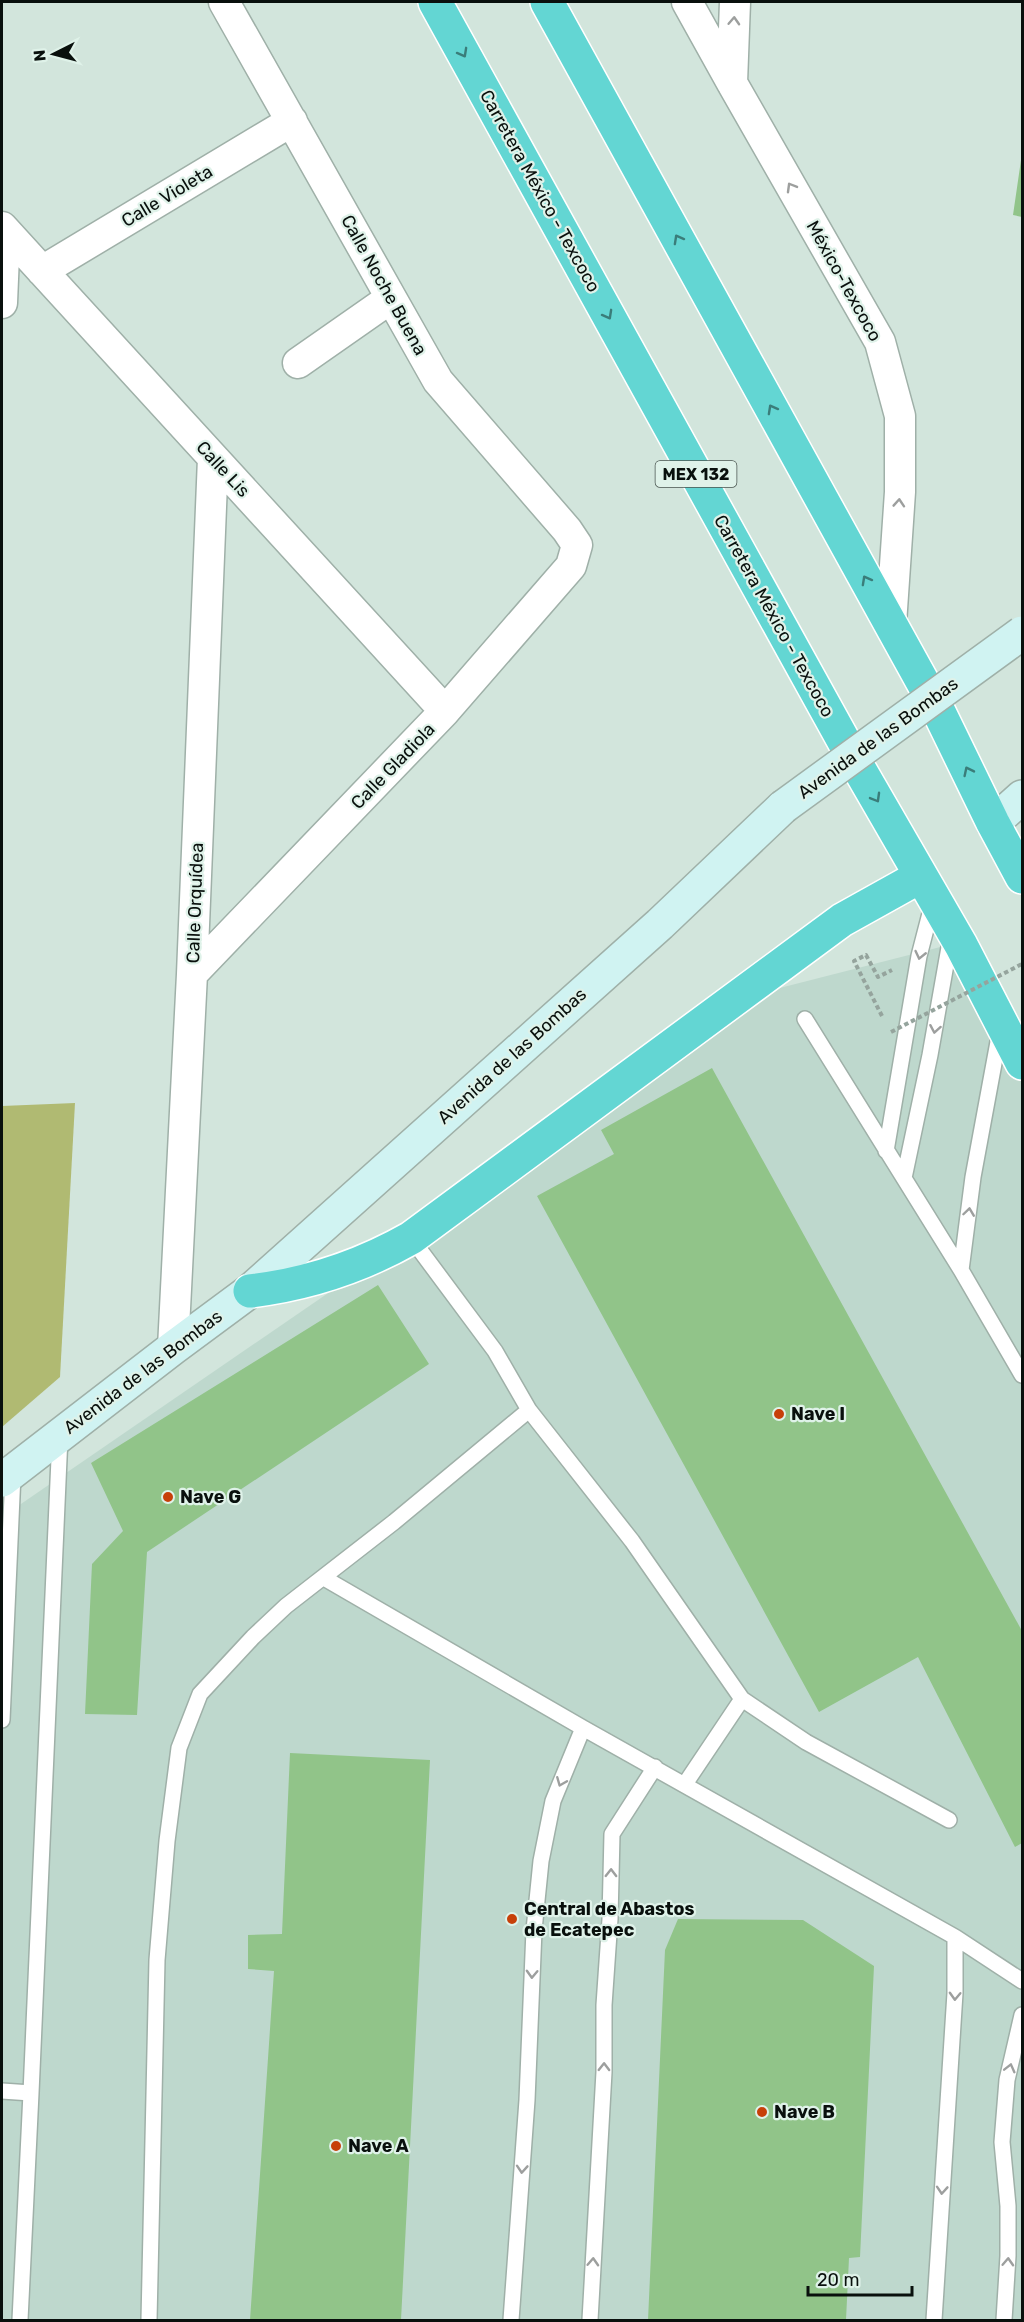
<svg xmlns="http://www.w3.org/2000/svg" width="1024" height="2322" font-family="Rubik,sans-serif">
	<rect width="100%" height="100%" fill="#d2e5dc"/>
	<path fill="#bed8cd" d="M956,943L1022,1063V2320H2V1517L768,991Z"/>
	<path fill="#b0ba72" d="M75,1103L60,1377L2,1427V1106Z"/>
	<path fill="#91c489" d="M1021,160H1022V217L1013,215Z
		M712,1068L1022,1631V1843L1015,1847L918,1657L819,1712L537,1196L614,1154L601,1130Z
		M378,1285L429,1364L147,1552L137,1715L85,1714L92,1564L123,1531L91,1463Z
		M290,1753L430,1760L401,2320H250L274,1971L248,1969V1935L282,1934Z
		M678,1919L803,1920L874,1966L860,2257L849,2258L846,2320H648L665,1950Z"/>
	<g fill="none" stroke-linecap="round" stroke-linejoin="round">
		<defs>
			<path id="lane" d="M805,1019L961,1270L1022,1375
				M886,1151L919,956L933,902
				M904,1178L930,1055L951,936
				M961,1270L973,1177L1000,1031
				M529,1410L632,1541L742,1699L806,1742L949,1820
				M324,1578L583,1728L955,1937L1022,1981
				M2,1720L13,1474
				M685,1784L742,1699
				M2,2091L31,2093L20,2320
				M31,2093L60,1436
				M149,2320L157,1960L167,1841L179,1748L200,1694L253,1637L286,1606L394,1522L529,1410L495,1351L411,1238
				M511,2320L527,2100L534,1930L541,1861L553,1801L583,1728
				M590,2320L604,2072V2005L610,1919L612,1834L655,1767
				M934,2320L955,1993V1937
				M1004,2320L1008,2256V2206L1002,2142L1007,2080L1022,2015"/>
			<path id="street" d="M687,2L732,83L880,342L900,416V492L891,624
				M732,83L735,2
				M2,227L445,711
				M42,271L292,121
				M2,303L5,231
				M298,363L391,298
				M192,974L445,711L571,566L577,545L567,530L438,381L224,2
				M173,1348L192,974L213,458"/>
			<path id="secondary" d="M993,823L1022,797
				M2,1480L173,1348L250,1291L660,924L783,807"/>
			<path id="highway" d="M435,2L857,765L961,945L1022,1063
				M547,2L937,708L993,823L1022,877
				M250,1291C308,1284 360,1267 411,1238L842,920L921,876"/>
		</defs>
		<use href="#lane" stroke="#9fb0a8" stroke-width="18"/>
		<use href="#street" stroke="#9fb0a8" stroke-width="33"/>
		<use href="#secondary" stroke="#9fb0a8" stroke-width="36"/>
		<use href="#highway" stroke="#fff" stroke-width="36"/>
		<path stroke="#95a49d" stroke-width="4" stroke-dasharray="4.5 3" stroke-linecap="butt" d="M882,1016L854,961L866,955L878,977L892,970"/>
		<use href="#lane" stroke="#fff" stroke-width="15"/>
		<use href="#street" stroke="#fff" stroke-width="30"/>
		<use href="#secondary" stroke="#d0f3f2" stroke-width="33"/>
		<use href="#highway" stroke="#63d6d3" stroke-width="33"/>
		<defs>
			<path id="secondary-bridge" d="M783,807L1022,633"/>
		</defs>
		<use href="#secondary-bridge" stroke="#9fb0a8" stroke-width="36" stroke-linecap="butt"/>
		<path stroke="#95a49d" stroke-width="4" stroke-dasharray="4.5 3" stroke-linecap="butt" d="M891,1032L1022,964"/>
		<use href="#secondary-bridge" stroke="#d0f3f2" stroke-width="33"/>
	</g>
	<defs><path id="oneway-chevron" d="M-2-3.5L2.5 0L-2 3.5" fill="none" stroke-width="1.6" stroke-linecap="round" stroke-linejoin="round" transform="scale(1.5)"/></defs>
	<g stroke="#9d9f9e">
		<use href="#oneway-chevron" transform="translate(734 21) rotate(-87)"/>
		<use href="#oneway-chevron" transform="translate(791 187) rotate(-120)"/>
		<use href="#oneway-chevron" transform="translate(899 503) rotate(-86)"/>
		<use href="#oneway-chevron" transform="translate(920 955) rotate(103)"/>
		<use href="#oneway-chevron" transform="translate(935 1029) rotate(100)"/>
		<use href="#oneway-chevron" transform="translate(969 1212) rotate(-82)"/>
		<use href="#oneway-chevron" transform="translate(561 1782) rotate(112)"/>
		<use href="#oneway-chevron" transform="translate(611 1873) rotate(-89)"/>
		<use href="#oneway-chevron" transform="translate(532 1974) rotate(92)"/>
		<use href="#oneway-chevron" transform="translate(955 1996) rotate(92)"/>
		<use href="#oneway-chevron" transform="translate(604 2067) rotate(-89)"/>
		<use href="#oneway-chevron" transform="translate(1010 2068) rotate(-76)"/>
		<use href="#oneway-chevron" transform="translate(522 2169) rotate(94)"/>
		<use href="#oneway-chevron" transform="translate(942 2190) rotate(94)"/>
		<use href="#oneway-chevron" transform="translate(593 2262) rotate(-87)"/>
		<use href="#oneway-chevron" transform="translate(1008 2262) rotate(-87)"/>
	</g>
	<g stroke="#3a7d7a">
		<use href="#oneway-chevron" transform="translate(463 53) rotate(61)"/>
		<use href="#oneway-chevron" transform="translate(678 239) rotate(-119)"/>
		<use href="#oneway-chevron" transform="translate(608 315) rotate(61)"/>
		<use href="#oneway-chevron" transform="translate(772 409) rotate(-119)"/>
		<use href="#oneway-chevron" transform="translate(866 580) rotate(-119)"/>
		<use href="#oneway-chevron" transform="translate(968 771) rotate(-116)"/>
		<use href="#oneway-chevron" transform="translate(876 798) rotate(60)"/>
	</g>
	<g fill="#c74009" stroke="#dff2e9" stroke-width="2">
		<circle cx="779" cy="1414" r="6"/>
		<circle cx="168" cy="1497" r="6"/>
		<circle cx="512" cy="1919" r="6"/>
		<circle cx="762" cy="2112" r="6"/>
		<circle cx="336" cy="2146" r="6"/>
	</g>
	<g text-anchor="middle" stroke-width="4.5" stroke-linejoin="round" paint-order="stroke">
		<rect fill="#dff2e9" stroke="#49544f" stroke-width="1.5" x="655.5" y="461" width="81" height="26" rx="4.5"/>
		<g font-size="16" font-weight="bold" fill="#09100d">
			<text x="696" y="480">MEX 132</text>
		</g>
		<g font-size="18" fill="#09100d" stroke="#dff2e9">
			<text transform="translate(540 191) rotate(61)" y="6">Carretera México - Texcoco</text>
			<text transform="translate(167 196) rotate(-31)" y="6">Calle Violeta</text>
			<text transform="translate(844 281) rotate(61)" y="6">México-Texcoco</text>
			<text transform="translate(384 285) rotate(61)" y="6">Calle Noche Buena</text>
			<text transform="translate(223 469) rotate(47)" y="6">Calle Lis</text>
			<text transform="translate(774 616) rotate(61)" y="6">Carretera México - Texcoco</text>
			<text transform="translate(878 738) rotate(-36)" y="6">Avenida de las Bombas</text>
			<text transform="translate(393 766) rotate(-46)" y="6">Calle Gladiola</text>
			<text transform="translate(195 903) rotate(-88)" y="6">Calle Orquídea</text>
			<text transform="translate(512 1056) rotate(-42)" y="6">Avenida de las Bombas</text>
			<text transform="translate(143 1372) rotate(-37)" y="6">Avenida de las Bombas</text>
		</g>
		<g font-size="18" font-weight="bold" fill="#09100d" stroke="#dff2e9" text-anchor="start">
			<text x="791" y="1420">Nave I</text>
			<text x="180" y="1503">Nave G</text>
			<text x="524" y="1915">Central de Abastos<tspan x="524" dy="21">de Ecatepec</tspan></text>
			<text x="774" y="2118">Nave B</text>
			<text x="348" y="2152">Nave A</text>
		</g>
	</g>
	<rect width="1024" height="2322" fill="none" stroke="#09100d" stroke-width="6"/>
	<g transform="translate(54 54) rotate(264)" stroke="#dff2e9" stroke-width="4.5" paint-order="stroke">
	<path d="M0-4.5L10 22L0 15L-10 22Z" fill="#09100d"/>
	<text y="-9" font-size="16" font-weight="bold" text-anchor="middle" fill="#09100d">N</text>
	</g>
	<path d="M808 2286v9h104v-9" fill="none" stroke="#09100d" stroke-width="3"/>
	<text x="817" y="2286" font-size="18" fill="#09100d" stroke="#dff2e9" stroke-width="4.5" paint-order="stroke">20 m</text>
</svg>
